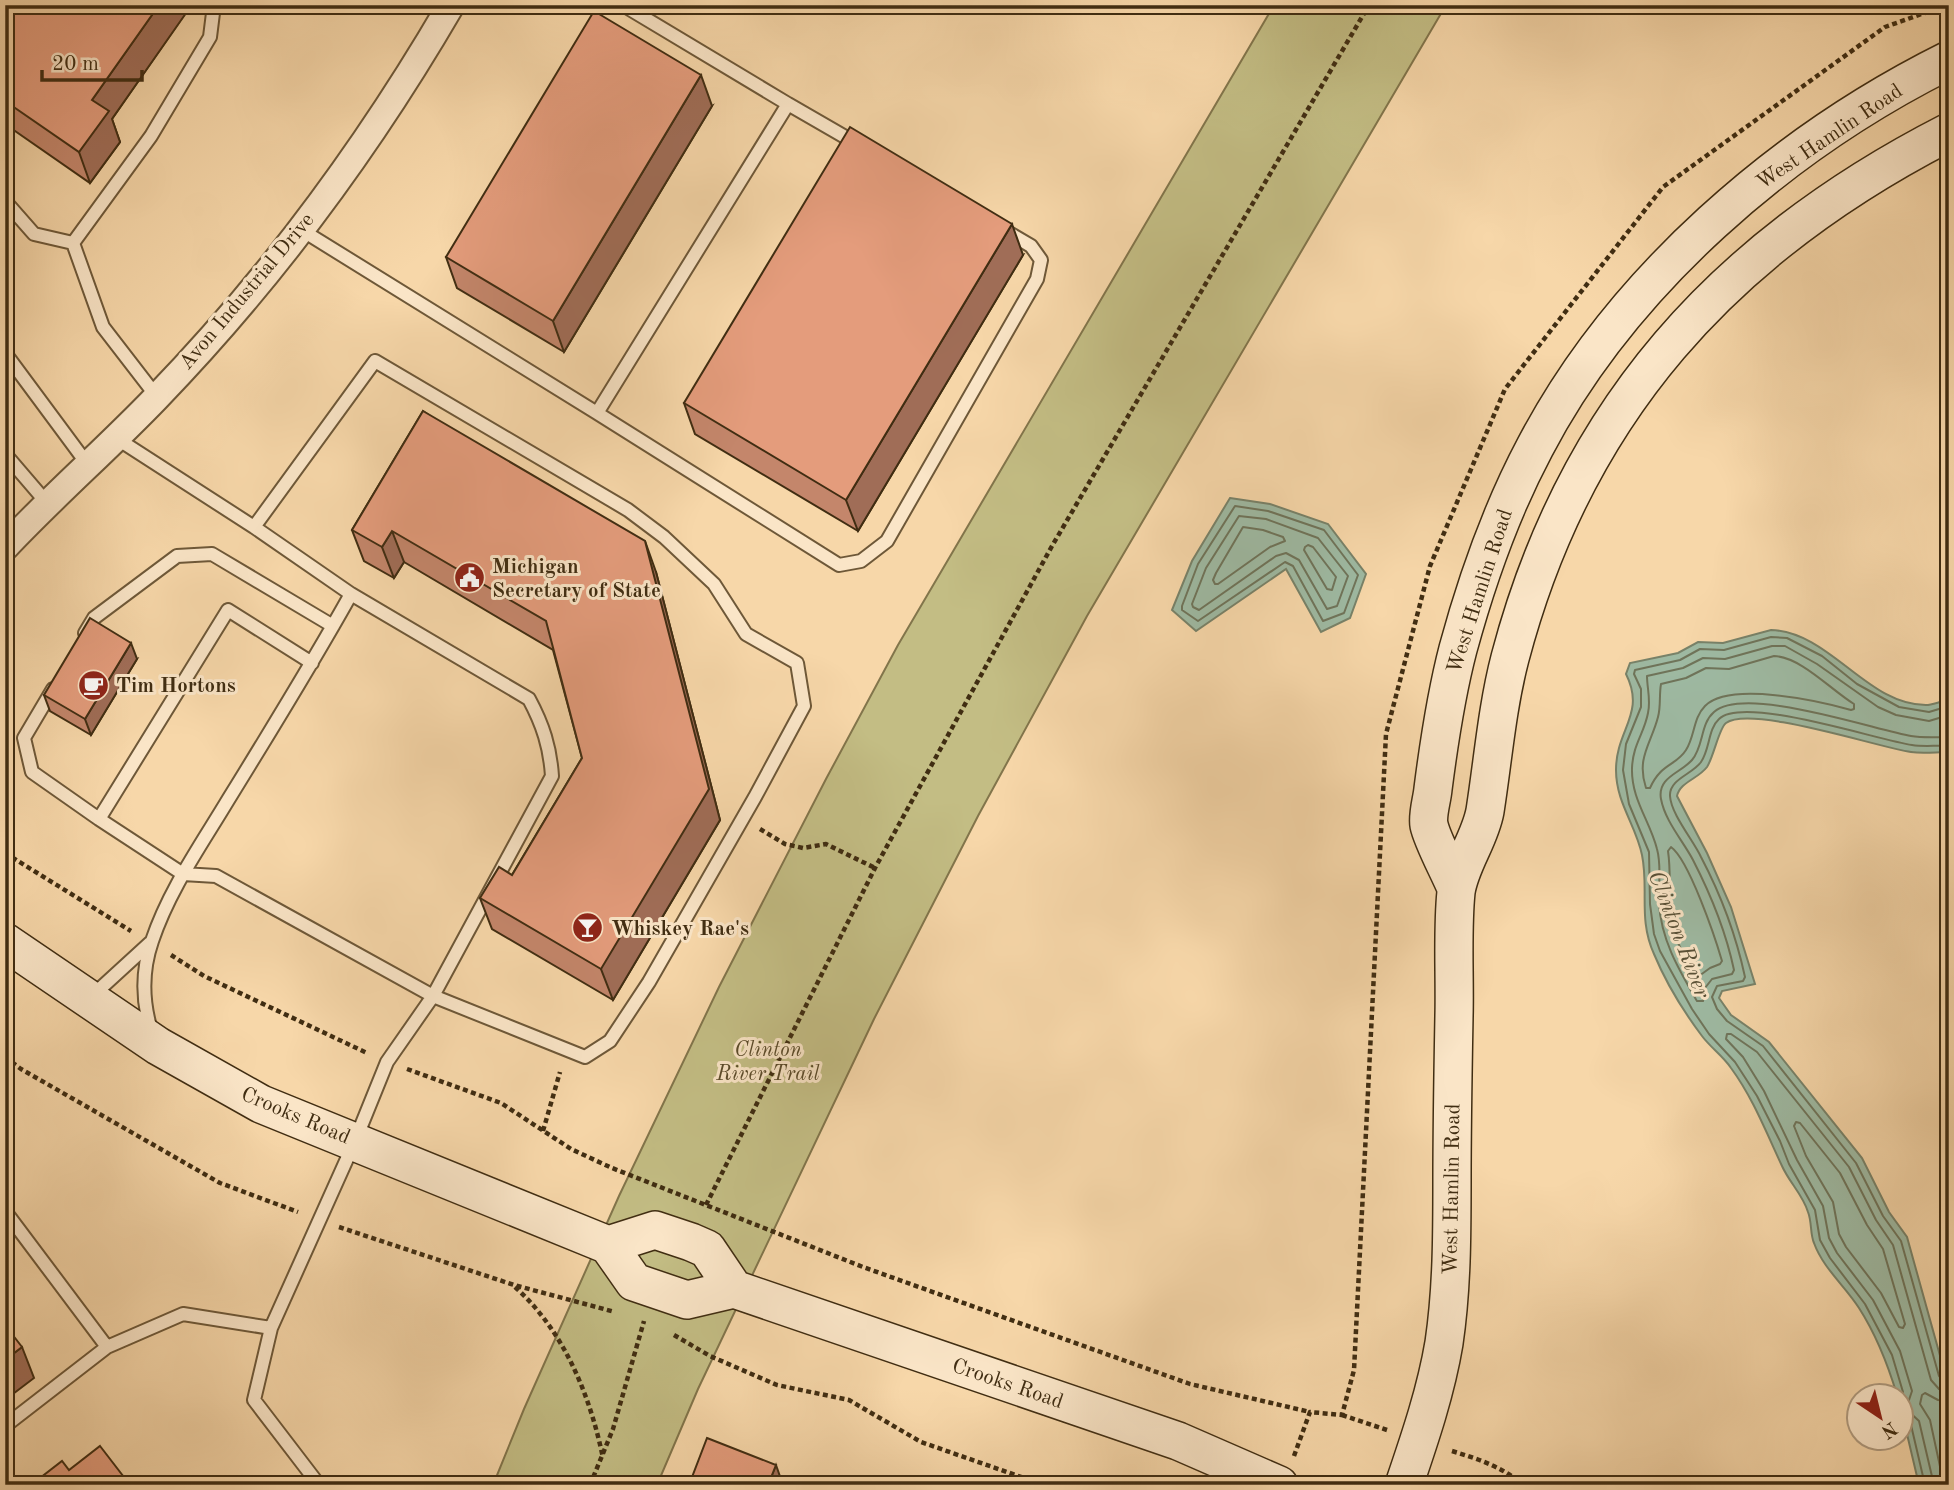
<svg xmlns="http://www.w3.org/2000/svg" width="1954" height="1490" font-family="'Old Standard TT',serif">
	<rect width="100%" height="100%" fill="#f7d7a9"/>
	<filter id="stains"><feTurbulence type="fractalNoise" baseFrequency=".00286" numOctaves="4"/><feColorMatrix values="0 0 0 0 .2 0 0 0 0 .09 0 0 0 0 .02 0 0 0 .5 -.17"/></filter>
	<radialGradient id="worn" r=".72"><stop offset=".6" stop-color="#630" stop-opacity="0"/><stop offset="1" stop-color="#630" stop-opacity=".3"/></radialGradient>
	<path fill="#c3bd84" stroke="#82754b" stroke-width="2" d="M1274,5H1446L1087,616L978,816L874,1019L698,1389L657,1485H493L524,1409L619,1196L719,987L826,779L898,645Z"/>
	<path fill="#9ebaa3" stroke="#788269" stroke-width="2" d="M1230,498L1270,504L1328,524L1366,574L1350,618L1321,632L1286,569L1196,631L1172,610L1192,561Z
		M1771,630C1831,632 1868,707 1928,705C1935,704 1942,701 1949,699V752C1936,752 1923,754 1911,752C1877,747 1751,705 1726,723C1719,728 1714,756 1707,767C1698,779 1680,782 1677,796L1707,853L1731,907L1755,984L1722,991L1719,998L1731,1015L1769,1042L1862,1158L1889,1212L1907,1237L1949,1388V1485H1919L1902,1413V1396L1897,1395C1888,1365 1877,1336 1859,1308C1845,1286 1823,1268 1814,1243C1810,1234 1812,1222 1808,1212C1803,1195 1789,1182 1782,1166C1766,1132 1753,1098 1731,1068C1723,1056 1711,1048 1702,1036C1684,1012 1666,983 1654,954C1638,919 1649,889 1642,855C1636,825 1616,803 1616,770C1616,729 1646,714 1626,674L1630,663L1678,653L1698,642L1723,643Z"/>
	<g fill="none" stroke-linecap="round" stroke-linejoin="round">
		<path stroke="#6f745a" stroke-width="2" d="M1235,506L1268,511L1324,530L1358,575L1344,613L1323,621L1293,566L1285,562L1198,621L1182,610V606L1198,564Z
			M1239,516L1266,519L1318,538L1348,576L1337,606L1327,609L1299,560L1286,553L1276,556L1199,610L1193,607L1192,604L1206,568Z
			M1243,527L1263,530L1283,537L1285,541L1270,547L1218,584H1215L1213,580L1216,573Z
			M1308,545L1313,547L1336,577L1332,590L1327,589L1304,550L1305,547Z
			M1774,656C1801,657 1831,690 1854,704V709L1851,710C1819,701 1730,681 1705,706C1693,718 1695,736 1686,750C1676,766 1661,763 1650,788H1646C1636,758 1651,744 1658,717C1661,706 1659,695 1661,684L1686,678L1706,668L1729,669Z
			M1949,715L1929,721L1896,715L1878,707L1817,664L1785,646H1772L1725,659L1703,658L1683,668L1647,676C1647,688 1651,700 1648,713C1644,734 1633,744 1632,768C1631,799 1650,821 1657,849C1662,867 1658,885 1659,903C1661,940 1679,970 1697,1001H1703L1705,988L1712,979L1732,974L1734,970C1726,932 1711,895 1693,860C1683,841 1665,821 1661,799C1657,777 1681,773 1692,760C1704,746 1700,724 1714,712C1745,685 1872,729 1911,736C1923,738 1936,737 1949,737
			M1949,746C1937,745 1924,747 1912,745C1877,740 1744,695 1719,719C1708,729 1710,749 1701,762C1693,774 1669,779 1670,796C1671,814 1693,840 1701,857C1721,895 1736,935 1745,977L1743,981L1717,986L1712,997L1717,1009L1727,1021L1763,1046L1856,1163L1883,1216L1901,1241L1939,1376L1943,1381L1949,1382
			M1671,847C1689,860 1715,937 1722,961L1720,964L1710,968L1699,976L1695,975C1687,960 1677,945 1673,929C1667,903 1672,877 1668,851Z
			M1796,1122L1800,1123L1840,1173L1867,1225L1883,1249L1905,1324L1903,1328L1899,1327L1881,1293L1846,1247L1839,1234L1833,1202L1806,1156L1794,1126Z
			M1902,1399L1903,1392L1892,1355L1865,1304L1830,1258L1820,1240L1815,1210L1789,1164L1780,1141L1757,1096L1735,1062L1709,1034L1692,1009L1660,951L1654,934L1650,904L1649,852L1629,804L1623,770L1626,744L1641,707V689L1634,674L1635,670L1680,660L1700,649L1724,650L1771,637L1787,638L1822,656L1857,684L1899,707L1929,712L1949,706
			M1902,1419L1908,1420L1911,1425L1925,1485
			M1934,1485L1919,1421L1906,1409L1912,1391L1900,1351L1873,1300L1837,1253L1829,1238L1823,1206L1797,1160L1764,1091L1743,1057L1726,1039L1727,1034H1731L1757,1052L1849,1167L1876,1220L1893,1245L1931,1380L1939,1389L1949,1391
			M1944,1485L1930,1420L1920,1404L1922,1395L1925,1393L1938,1400L1949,1401"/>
		<defs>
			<path id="service" d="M788,104L859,145
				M5,201L34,234L73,243
				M300,229L597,413L788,104L623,5
				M5,353L88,465
				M157,397L103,327L73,243L151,136L210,37L214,5
				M597,413L839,565L861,561L887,541L1037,279L1041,260L1031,246L1004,230
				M116,438L254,527L351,594
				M5,454L47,503
				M254,527L375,361L628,510L664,537L714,584L746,634L797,663L804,706L755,797L649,982L610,1041L585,1057L433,996L216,876L183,874L99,819L228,610L312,663
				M85,633L94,618L177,556L212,554L333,626
				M53,689L24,738L32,772L99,819
				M91,997L150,943
				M5,1211L107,1347L5,1426
				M271,1328L254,1400L319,1485
				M107,1347L183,1314L271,1328L355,1141L387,1062L433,996L552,776C550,747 543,725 529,699L351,594C312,664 270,732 228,800C201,845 169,890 152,941C142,970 142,1000 151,1030"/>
			<path id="minor" d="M5,547C54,495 107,449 156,398C269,281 369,146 451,5"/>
			<path id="secondary" d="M1456,888C1450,873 1432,840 1429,825C1427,815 1432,800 1433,789C1439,742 1446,695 1458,649C1477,579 1501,511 1535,447C1622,281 1782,143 1949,60
				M5,942L158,1046L261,1104L608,1245L634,1282L687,1300L734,1289L1178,1441L1279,1485
				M608,1245L655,1230L691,1242L707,1249L734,1289
				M1404,1485C1420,1438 1436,1391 1444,1343C1452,1289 1452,1234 1452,1179C1452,1125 1453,1071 1454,1016C1455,976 1452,931 1456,892C1460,864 1480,839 1485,811C1493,760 1497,708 1510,658C1575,411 1724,247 1949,132"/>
		</defs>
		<use href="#service" stroke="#6e5838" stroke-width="16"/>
		<use href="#minor" stroke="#6e5838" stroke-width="30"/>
		<use href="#secondary" stroke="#402d12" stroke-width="40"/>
		<path stroke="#402d12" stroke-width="4.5" stroke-dasharray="5 3.5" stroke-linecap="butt" d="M760,829L785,844L803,848L826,844L875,868
			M5,853L131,931
			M171,955L204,976L367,1053
			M5,1057L21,1069L220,1183L298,1212
			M407,1069L501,1103L571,1149L612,1168L863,1267L1190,1384L1310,1412
			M543,1131L560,1072
			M706,1205L875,868L1052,546L1369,5
			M339,1227L514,1285L615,1312
			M515,1287C564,1331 590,1395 603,1458
			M674,1335L710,1356L777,1385L849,1400L921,1442L1044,1485
			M1342,1415L1387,1430
			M1452,1451C1478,1459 1503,1467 1523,1485
			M1294,1456L1310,1412L1342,1415L1354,1370L1386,734L1430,566L1505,389L1663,187L1885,27L1947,5
			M590,1485L613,1429L644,1321"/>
		<use href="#service" stroke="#fae5c7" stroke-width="12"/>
		<use href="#minor" stroke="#fae5c7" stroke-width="26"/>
		<use href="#secondary" stroke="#fae5c7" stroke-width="37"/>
	</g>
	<path fill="#c4866b" stroke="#402d12" stroke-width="2" d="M5,5H191L112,119L120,142L90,183L5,124Z
		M712,106L564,352L457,288L446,257Z
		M1023,255L858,531L695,434L684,403Z
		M423,411L656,572L720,820L613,1000L492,929L480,898L512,875L582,758L553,650L404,562L394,578L364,561L352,530Z
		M137,659L91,735L50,711L44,695Z"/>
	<path fill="#a06d57" stroke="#402d12" stroke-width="2" d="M159,5L191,6L112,119L120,142L90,183L79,152L92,100Z
		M701,75L712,106L564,352L553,321Z
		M1012,224L1023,255L858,531L846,500Z
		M392,531L404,562L394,578L382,547Z
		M645,541L656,572L720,820L613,1000L601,969Z
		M131,643L137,659L91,735L85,719Z
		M22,1347L34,1378L5,1400V1360Z
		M776,1465L783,1485H768Z"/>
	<path fill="#e49c7c" stroke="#402d12" stroke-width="2" d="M5,5H159L92,100L109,111L79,152L5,101Z
		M594,11L701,75L553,321L446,257Z
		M850,127L1012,224L846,500L684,403Z
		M423,411L645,541L709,789L601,969L480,898L499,867L512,875L582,758L546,621L392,531L382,547L352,530Z
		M90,618L131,643L85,719L44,695Z
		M5,1325L22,1347L5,1360Z
		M707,1438L776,1465L768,1485H689Z
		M100,1446L130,1485H31L62,1461L69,1470Z"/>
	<defs>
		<symbol id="civic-disc" viewBox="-11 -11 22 22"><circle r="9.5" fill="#8f2418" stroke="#fae5c7"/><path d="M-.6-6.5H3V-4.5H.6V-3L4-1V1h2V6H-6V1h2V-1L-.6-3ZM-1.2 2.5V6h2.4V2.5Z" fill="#fff"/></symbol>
		<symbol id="cafe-disc" viewBox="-11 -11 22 22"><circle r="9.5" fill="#8f2418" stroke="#fae5c7"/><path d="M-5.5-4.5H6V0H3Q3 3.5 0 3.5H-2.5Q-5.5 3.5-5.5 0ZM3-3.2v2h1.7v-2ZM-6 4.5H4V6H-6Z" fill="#fff"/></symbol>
		<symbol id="bar-disc" viewBox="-11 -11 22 22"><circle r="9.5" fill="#8f2418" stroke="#fae5c7"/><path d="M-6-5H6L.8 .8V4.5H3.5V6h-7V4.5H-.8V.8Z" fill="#fff"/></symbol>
	</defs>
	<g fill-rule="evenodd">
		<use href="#civic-disc" x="452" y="560" width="35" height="35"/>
		<use href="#cafe-disc" x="76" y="668" width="35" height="35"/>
		<use href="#bar-disc" x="570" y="910" width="35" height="35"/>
	</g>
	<g text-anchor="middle" stroke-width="6" stroke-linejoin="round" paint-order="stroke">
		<g font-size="21" fill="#402d12" stroke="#fae5c7">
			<text transform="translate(1829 136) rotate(-34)" y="7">West Hamlin Road</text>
			<text transform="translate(246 291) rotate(-50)" y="7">Avon Industrial Drive</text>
			<text transform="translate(1479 591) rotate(-72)" y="7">West Hamlin Road</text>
			<text transform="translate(296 1115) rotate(23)" y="7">Crooks Road</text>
			<text transform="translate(1451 1189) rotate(-89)" y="7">West Hamlin Road</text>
			<text transform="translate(1008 1383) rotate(19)" y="7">Crooks Road</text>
		</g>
		<g font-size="21" font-weight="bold" fill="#402d12" stroke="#fae5c7" text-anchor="start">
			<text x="492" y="573">Michigan<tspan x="492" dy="24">Secretary of State</tspan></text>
			<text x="116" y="692">Tim Hortons</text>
			<text x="611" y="935">Whiskey Rae's</text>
		</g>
		<g font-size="21" font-style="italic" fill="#5a4a29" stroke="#fae5c7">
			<text x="768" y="1056">Clinton<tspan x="768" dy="24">River Trail</tspan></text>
		</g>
		<g font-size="23" font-style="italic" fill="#585036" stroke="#fae5c7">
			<text transform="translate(1680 934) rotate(69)" y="8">Clinton River</text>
		</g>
	</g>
	<rect width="1954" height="1490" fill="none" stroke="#f7d7a9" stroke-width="28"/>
	<rect x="7" y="7" width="1940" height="1476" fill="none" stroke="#402d12" stroke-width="3.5"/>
	<rect x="14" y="14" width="1926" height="1462" fill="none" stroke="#402d12" stroke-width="2"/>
	<g transform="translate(1880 1417) rotate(145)"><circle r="33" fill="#fae5c7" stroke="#b09b7f" stroke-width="2"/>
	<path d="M0-5L12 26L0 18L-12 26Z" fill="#8f2418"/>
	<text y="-10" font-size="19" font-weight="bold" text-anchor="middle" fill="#402d12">N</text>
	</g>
	<path d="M42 70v10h100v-10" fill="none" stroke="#402d12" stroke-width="3.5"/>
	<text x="52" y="70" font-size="21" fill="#402d12" stroke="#fae5c7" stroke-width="5" paint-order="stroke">20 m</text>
	<rect width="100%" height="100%" filter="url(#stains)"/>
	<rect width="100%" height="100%" fill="url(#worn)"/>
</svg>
